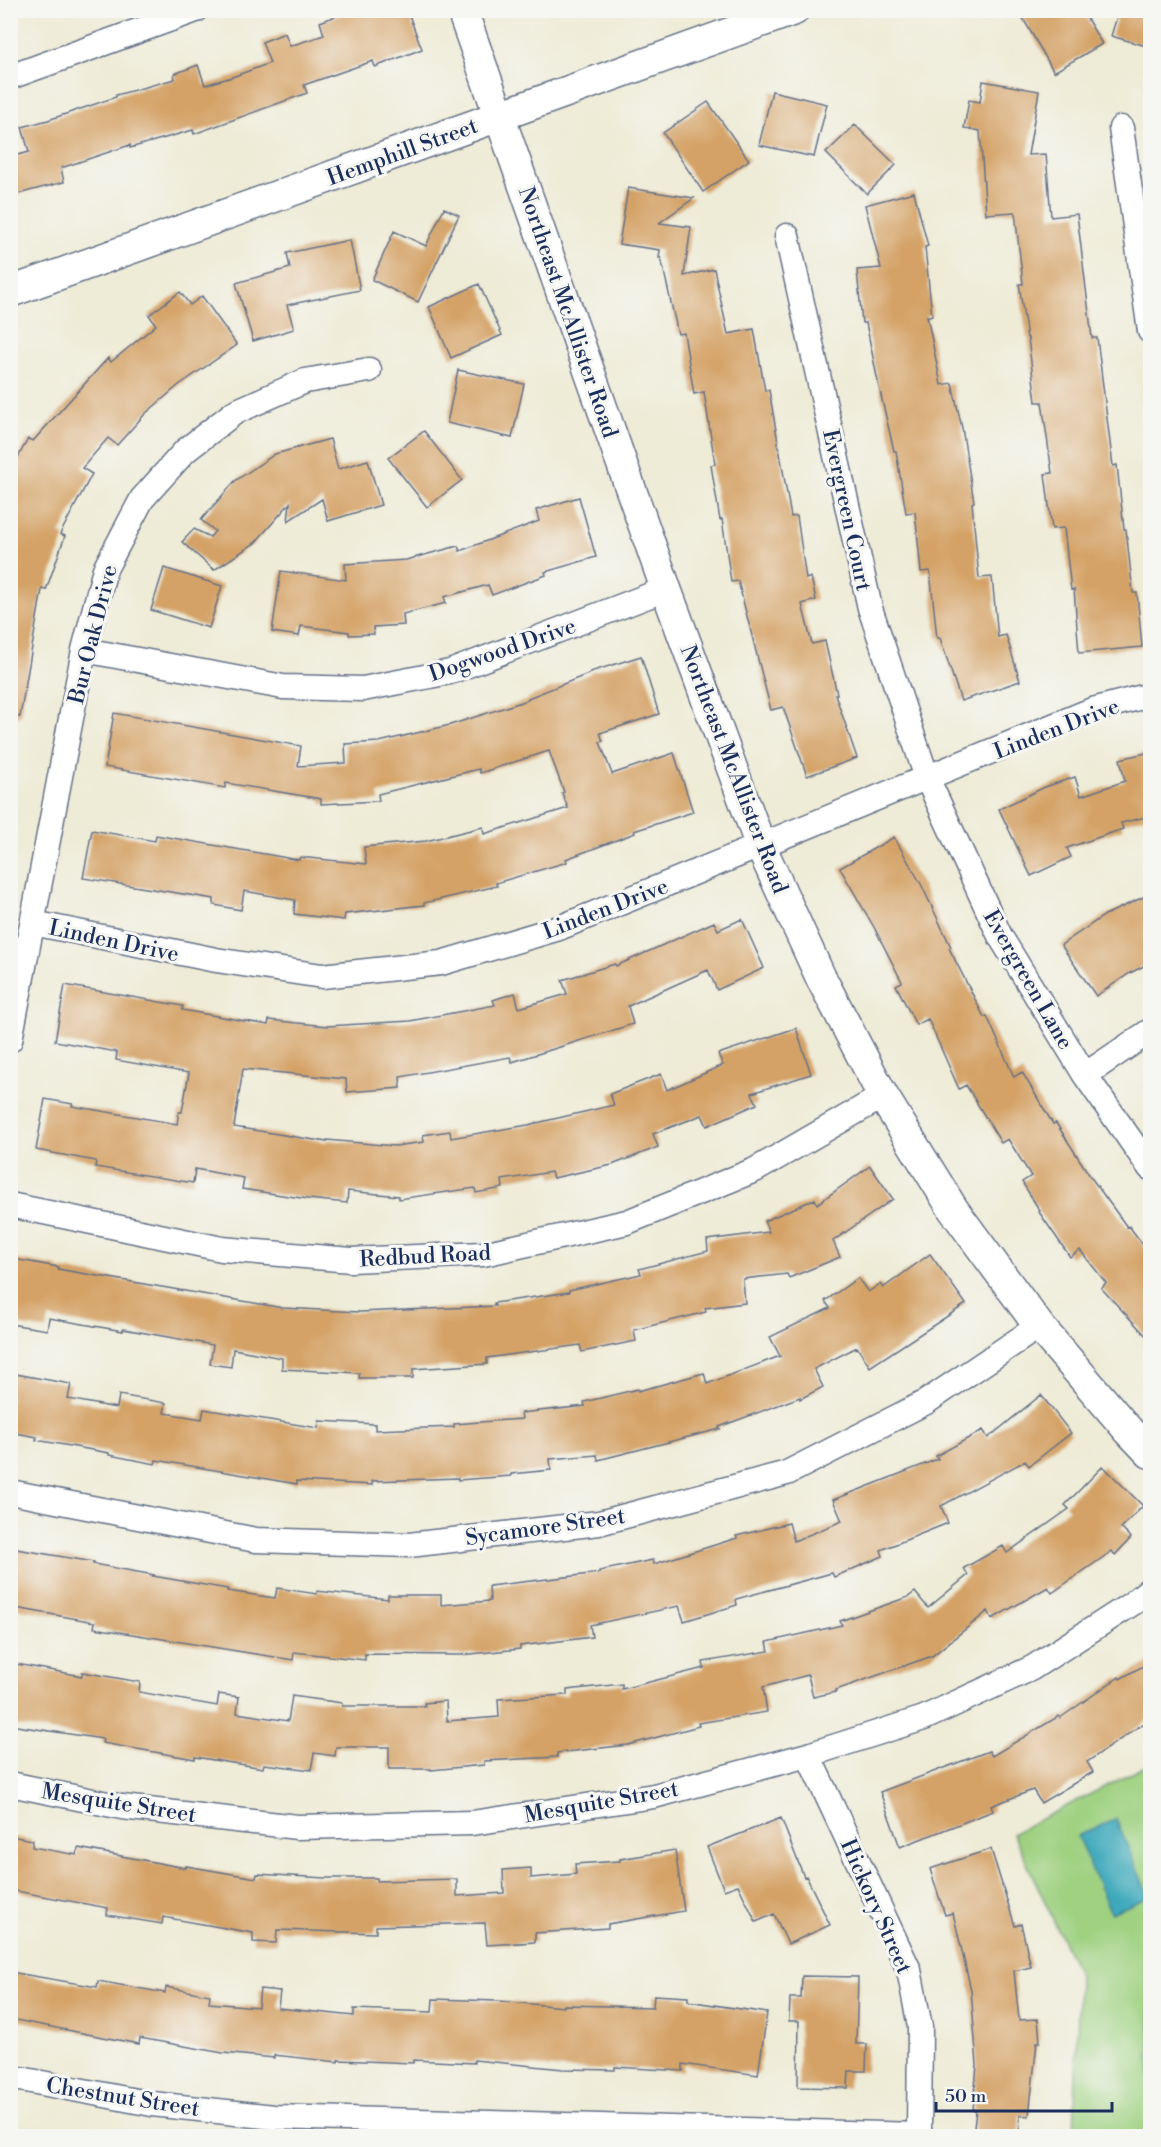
<svg xmlns="http://www.w3.org/2000/svg" width="1161" height="2147" font-family="'Libre Bodoni',serif">
	<rect width="100%" height="100%" fill="#f6f6f2"/>
	<filter id="ink" filterUnits="userSpaceOnUse"><feTurbulence type="fractalNoise" baseFrequency=".0167" numOctaves="2"/><feDisplacementMap in="SourceGraphic" scale="12" xChannelSelector="R" yChannelSelector="G"/><feConvolveMatrix kernelMatrix="1 2 1 2 8 2 1 2 1" color-interpolation-filters="sRGB"/></filter>
	<filter id="wash" filterUnits="userSpaceOnUse"><feTurbulence type="fractalNoise" baseFrequency=".008" numOctaves="4" result="noise"/><feDisplacementMap in="SourceGraphic" scale="24" xChannelSelector="R" yChannelSelector="G"/><feGaussianBlur stdDeviation="1.35" result="paint"/><feColorMatrix in="noise" values="0 0 0 0 0 0 0 0 0 0 0 0 0 0 0 0 0 1.4 0 .05"/><feComposite in="paint" operator="in"/></filter>
	<g filter="url(#wash)">
		<rect width="100%" height="100%" fill="#eeebd6"/>
		<path fill="#9fd181" stroke="#5d8070" stroke-width="1.5" d="M1150,1764V2136H1074L1079,1975L1013,1833Z"/>
		<path fill="#3ca9bb" stroke="#2c6c8c" stroke-width="1.5" d="M1116,1819L1149,1897L1111,1913L1077,1836Z"/>
		<g id="blocks">
			<path fill="#d4a266" d="M352,10H407L422,49L375,67L373,61L304,85L307,93L194,134L193,130L130,148V145L61,168L64,182L10,196V157L29,152L22,127L48,120L116,97V95L175,79L174,74L198,65L205,85L232,77L270,63L262,42L285,33L290,46L324,35L320,22Z
				M1018,10H1082L1102,44L1054,72Z
				M1119,10H1150V47L1111,36Z
				M983,81L1039,91L1028,155L1046,154L1051,217L1077,214L1092,338H1097L1113,466L1117,465L1124,529H1126L1133,593H1137L1142,647L1079,653L1074,589L1071,590L1064,528L1052,529L1045,474L1052,473L1042,402H1036L1028,338H1027L1019,284H1023L1015,212L986,214L980,131L964,128L969,100L980,102Z
				M772,91L827,104L814,157L759,145Z
				M708,102L749,160L703,192L663,133Z
				M855,125L896,165L867,194L826,153Z
				M628,188L694,198L659,223L691,227L684,276L714,269L728,334L754,329L765,391L769,390L791,517L797,516L806,579L811,577L816,600L802,604L812,644L825,641L837,694H835L857,758L807,776L783,707L771,710L738,581L731,582L722,519L720,520L711,465L715,464L704,392L694,394L684,333L678,334L661,258H659L660,250L619,244Z
				M914,192L928,246L925,247L932,316H927L941,385L952,383L962,428L974,502L972,503L979,578L992,577L998,637L1006,635L1020,681L961,701L940,638H937L930,571L921,572L915,512L906,513L896,451H894L879,387L866,323H862L857,270L881,268L865,205Z
				M444,208L459,215L418,302L372,280L394,231L426,246Z
				M350,240L360,290L287,305L294,329L253,341L236,283L290,268L287,253Z
				M479,284L502,335L451,358L429,307Z
				M180,292L190,305L202,296L237,345L179,385L145,414L117,445L108,438L82,468L92,474L60,534L65,536L46,590L42,589L20,717L10,716V472L28,439L33,441L108,358L111,362L156,325L149,315Z
				M458,370L524,384L512,438L447,423Z
				M424,431L462,480L427,507L388,458Z
				M330,439L338,469L368,460L381,505L328,521L322,499L288,521L290,503L255,543L214,570L182,542L194,529L210,537L215,531L201,520L235,481L275,454Z
				M579,497L596,557L545,572L546,575L492,595L488,585L444,597L446,603L403,614L404,625L373,627L374,634L349,635V632L301,626L299,636L272,632L281,571L346,580L345,564L406,560L458,546L460,551L539,521L536,510Z
				M164,568L222,586L209,628L151,610Z
				M641,656L659,714L600,733L603,741L600,742L612,774L674,753L693,812L634,831L635,833L566,859L567,862L496,883L497,886L424,903V905L345,914L344,920L294,914L295,900L244,891L241,910L214,905V899L83,878L92,830L155,841L156,835L299,860L300,857L366,864L364,847L426,841L483,827L484,834L568,808L562,793L564,792L549,751L480,773L479,769L378,794L379,801L321,804V799L226,783L225,788L105,767L114,713L301,746L298,766L346,763L345,744L379,742L450,725L528,700V698L591,673L590,672Z
				M1150,752V816L1121,823L1123,829L1067,848L1071,857L1031,876L999,809L1045,787L1075,777L1081,796L1125,781L1120,759Z
				M894,837L921,884L951,947L949,948L984,1017L987,1016L1014,1077L1022,1072L1053,1124L1056,1123L1090,1176L1127,1227L1129,1226L1150,1254V1340L1101,1288L1106,1283L1080,1250L1070,1257L1039,1212L1040,1211L1022,1182L1031,1176L1008,1139L1001,1143L966,1085L959,1089L928,1019L916,1025L896,985L902,982L875,929L840,868Z
				M1150,894V963L1130,973L1096,996L1061,945L1105,915Z
				M742,919L764,968L717,990L708,970L628,1006L633,1024L512,1062L510,1057L400,1077L401,1088L347,1092L346,1079L243,1069L234,1127L327,1142V1140L395,1146L424,1142L423,1135L450,1131L451,1138L528,1125L614,1105L610,1094L661,1074L667,1090L723,1065L718,1054L796,1028L811,1074L752,1093L757,1104L707,1126L702,1115L653,1134L658,1147L612,1165L553,1178L551,1172L502,1180L503,1188L476,1193L475,1188L399,1199V1196L348,1191L347,1203L308,1199L242,1189L244,1178L195,1169L193,1183L95,1167L96,1161L36,1150L45,1099L73,1104L72,1106L177,1124L179,1112H182L189,1073L116,1060L117,1052L55,1041L65,985L183,1006L182,1010L268,1025L269,1020L327,1026L410,1021L495,1005L493,1000L515,993L519,1008L567,994L562,980L615,964L616,966L714,922L718,930Z
				M870,1166L893,1199L833,1241L840,1257L789,1278L787,1274L743,1279L745,1303L705,1308L706,1312L634,1330L636,1341L582,1352L580,1345L487,1358V1364L413,1369V1378H359V1373L282,1369V1358L233,1349L231,1367L210,1364L213,1345L123,1329V1331L49,1318L47,1330L10,1324V1278L14,1259L58,1267V1269L283,1308L360,1312L495,1306L494,1303L569,1292V1290L641,1274L639,1269L708,1251L707,1240L769,1232L764,1221L815,1199L817,1204Z
				M930,1254L966,1304L870,1367L857,1347L814,1369L823,1387L800,1399V1397L719,1427L720,1429L598,1460L597,1455L550,1459L551,1470L511,1474V1476L458,1480V1478L372,1481V1485L297,1481V1484L156,1460L155,1464L109,1455V1453L36,1440L37,1437L10,1432V1373L71,1384L68,1399L117,1408L119,1395L166,1403L164,1413L202,1419L204,1409L318,1428L319,1421L375,1424V1430L454,1427V1424L522,1419L521,1413L585,1406L584,1402L638,1389V1391L704,1373L707,1384L780,1356L770,1337L830,1308L825,1301L858,1278L868,1292L880,1284L883,1288Z
				M1041,1395L1071,1433L1029,1466L1025,1461L941,1506L948,1523L881,1550L883,1556L834,1577L832,1573L736,1599L737,1605L684,1621L679,1606L590,1625L592,1637L520,1646V1649L461,1655L365,1654V1660L294,1652L293,1660L94,1628L95,1622L10,1607V1548L94,1562L93,1564L154,1575L153,1576L228,1589L227,1591L275,1598L277,1588L317,1594V1591L388,1599V1595H441V1605L490,1601L489,1586L599,1573V1571L653,1560L654,1564L737,1538L736,1536L789,1523L794,1541L842,1521L833,1500L938,1459L936,1456L983,1430L988,1438Z
				M1103,1466L1143,1506L1121,1528L1131,1538L1115,1555L1112,1551L1052,1593L1048,1587L992,1619L988,1611L932,1656L836,1690V1692L813,1697L808,1675L763,1687L767,1712L698,1723L699,1726L628,1745L557,1753V1757L484,1761V1765L431,1770V1769H389V1747H336L335,1756L314,1753L311,1770L264,1764L263,1768L195,1757V1759L102,1743L103,1739L10,1725V1699L17,1664L82,1676V1672L140,1682L139,1692L217,1706L219,1694L239,1697L237,1713L288,1721L292,1696L342,1703V1706H425L424,1703L446,1701L447,1721L499,1717L498,1699L567,1695V1690L622,1684V1689L704,1668L703,1662L769,1651L767,1642L842,1625L840,1621L908,1597L915,1592L928,1608L968,1575L964,1568L1003,1546L1007,1553L1069,1509L1065,1505Z
				M1150,1662V1719L1087,1762L1093,1772L1041,1803L1033,1790L991,1806L993,1811L900,1847L880,1792L989,1751L992,1756L1059,1716L1060,1718L1119,1677L1120,1679Z
				M781,1818L804,1877L806,1876L830,1925L788,1944L774,1914L756,1922L738,1885L724,1890L707,1847Z
				M10,1836L33,1840L32,1847L77,1855L78,1848L186,1868V1866L256,1878L257,1874L326,1878H377V1881L457,1879V1896L504,1893L503,1870L531,1868V1878L576,1874L575,1864L620,1861V1859L675,1850L684,1911L608,1924V1928L535,1933V1942L487,1945L485,1923L376,1926V1933L277,1930L276,1943L253,1942V1933L163,1917L162,1924L107,1915L108,1908L10,1890Z
				M991,1849L1015,1926L1021,1924L1031,1967L1014,1971L1019,2020L1038,2019L1040,2042H1037L1029,2116L1020,2115L1019,2136H973L976,2110H973L977,2065L971,1990L953,1913L945,1915L930,1869Z
				M10,1972L97,1987L98,1981L165,1993L166,1987L210,1995L209,2003L258,2007L260,1989L280,1991L278,2008L354,2016V2009L432,2012L433,1999L498,2001L564,2007V2005L653,2007L654,1995L688,1997V2001L767,2013L758,2075L683,2064V2071L615,2067V2070L563,2069L474,2060V2063L413,2060V2063L338,2060V2062L274,2055V2058L223,2053L140,2038L139,2044L10,2019Z
				M802,1976L858,1977L856,2044H867L866,2071H849L848,2088L798,2087L799,2021H789L790,1998H801Z"/>
		</g>
	</g>
	<g filter="url(#ink)">
		<use href="#blocks" fill-opacity="0" stroke="#657188" stroke-width="1.5"/>
		<g fill="none" stroke-linecap="round" stroke-linejoin="round">
			<defs>
				<path id="minor" d="M10,77L196,10
					M1121,128L1150,331
					M787,236L870,608L927,778L1000,936L1085,1075L1150,1168
					M84,650L283,687L363,689L450,672L666,589
					M33,923L216,960L322,976L441,963L559,928L1092,710L1150,695
					M10,1040L84,650L105,569L142,499L185,451L235,412L305,381L369,370
					M1085,1075L1150,1031
					M10,1205L222,1249L351,1260L483,1254L627,1222L755,1170L883,1096
					M10,1492L256,1540L409,1545L599,1523L787,1473L926,1402L1039,1326
					M808,1755L909,1970L920,2027L919,2136
					M10,1784L122,1807L297,1827L472,1823L654,1796L808,1755L924,1718L1032,1668L1133,1603L1150,1589
					M10,2077L152,2104L274,2117L919,2135"/>
				<path id="tertiary" d="M462,10L666,589L761,847L821,978L883,1096L953,1209L1039,1326L1129,1431L1150,1453
					M10,292L794,10"/>
			</defs>
			<use href="#minor" stroke="#657188" stroke-width="27"/>
			<use href="#tertiary" stroke="#657188" stroke-width="33"/>
			<use href="#minor" stroke="#fff" stroke-width="24"/>
			<use href="#tertiary" stroke="#fff" stroke-width="30"/>
		</g>
	</g>
	<g text-anchor="middle" stroke-width="6" stroke-linejoin="round" paint-order="stroke">
		<g font-size="22" fill="#1b2f5e" stroke="#f6f6f2">
			<text transform="translate(402 151) rotate(-20)" y="8">Hemphill Street</text>
			<text transform="translate(569 312) rotate(71)" y="8">Northeast McAllister Road</text>
			<text transform="translate(848 510) rotate(78)" y="8">Evergreen Court</text>
			<text transform="translate(92 634) rotate(-76)" y="8">Bur Oak Drive</text>
			<text transform="translate(502 649) rotate(-19)" y="8">Dogwood Drive</text>
			<text transform="translate(1056 728) rotate(-21)" y="8">Linden Drive</text>
			<text transform="translate(735 769) rotate(69)" y="8">Northeast McAllister Road</text>
			<text transform="translate(605 908) rotate(-21)" y="8">Linden Drive</text>
			<text transform="translate(114 940) rotate(12)" y="8">Linden Drive</text>
			<text transform="translate(1029 979) rotate(60)" y="8">Evergreen Lane</text>
			<text transform="translate(425 1255) rotate(-3)" y="8">Redbud Road</text>
			<text transform="translate(545 1526) rotate(-8)" y="8">Sycamore Street</text>
			<text transform="translate(601 1801) rotate(-10)" y="8">Mesquite Street</text>
			<text transform="translate(119 1802) rotate(9)" y="8">Mesquite Street</text>
			<text transform="translate(877 1906) rotate(66)" y="8">Hickory Street</text>
			<text transform="translate(123 2096) rotate(9)" y="8">Chestnut Street</text>
		</g>
	</g>
	<rect width="1161" height="2147" fill="none" stroke="#f6f6f2" stroke-width="36"/>
	<path d="M936 2102v9h176v-9" fill="none" stroke="#1b2f5e" stroke-width="3"/>
	<text x="945" y="2102" font-size="18" fill="#1b2f5e" stroke="#f6f6f2" stroke-width="4.5" paint-order="stroke">50 m</text>
</svg>
